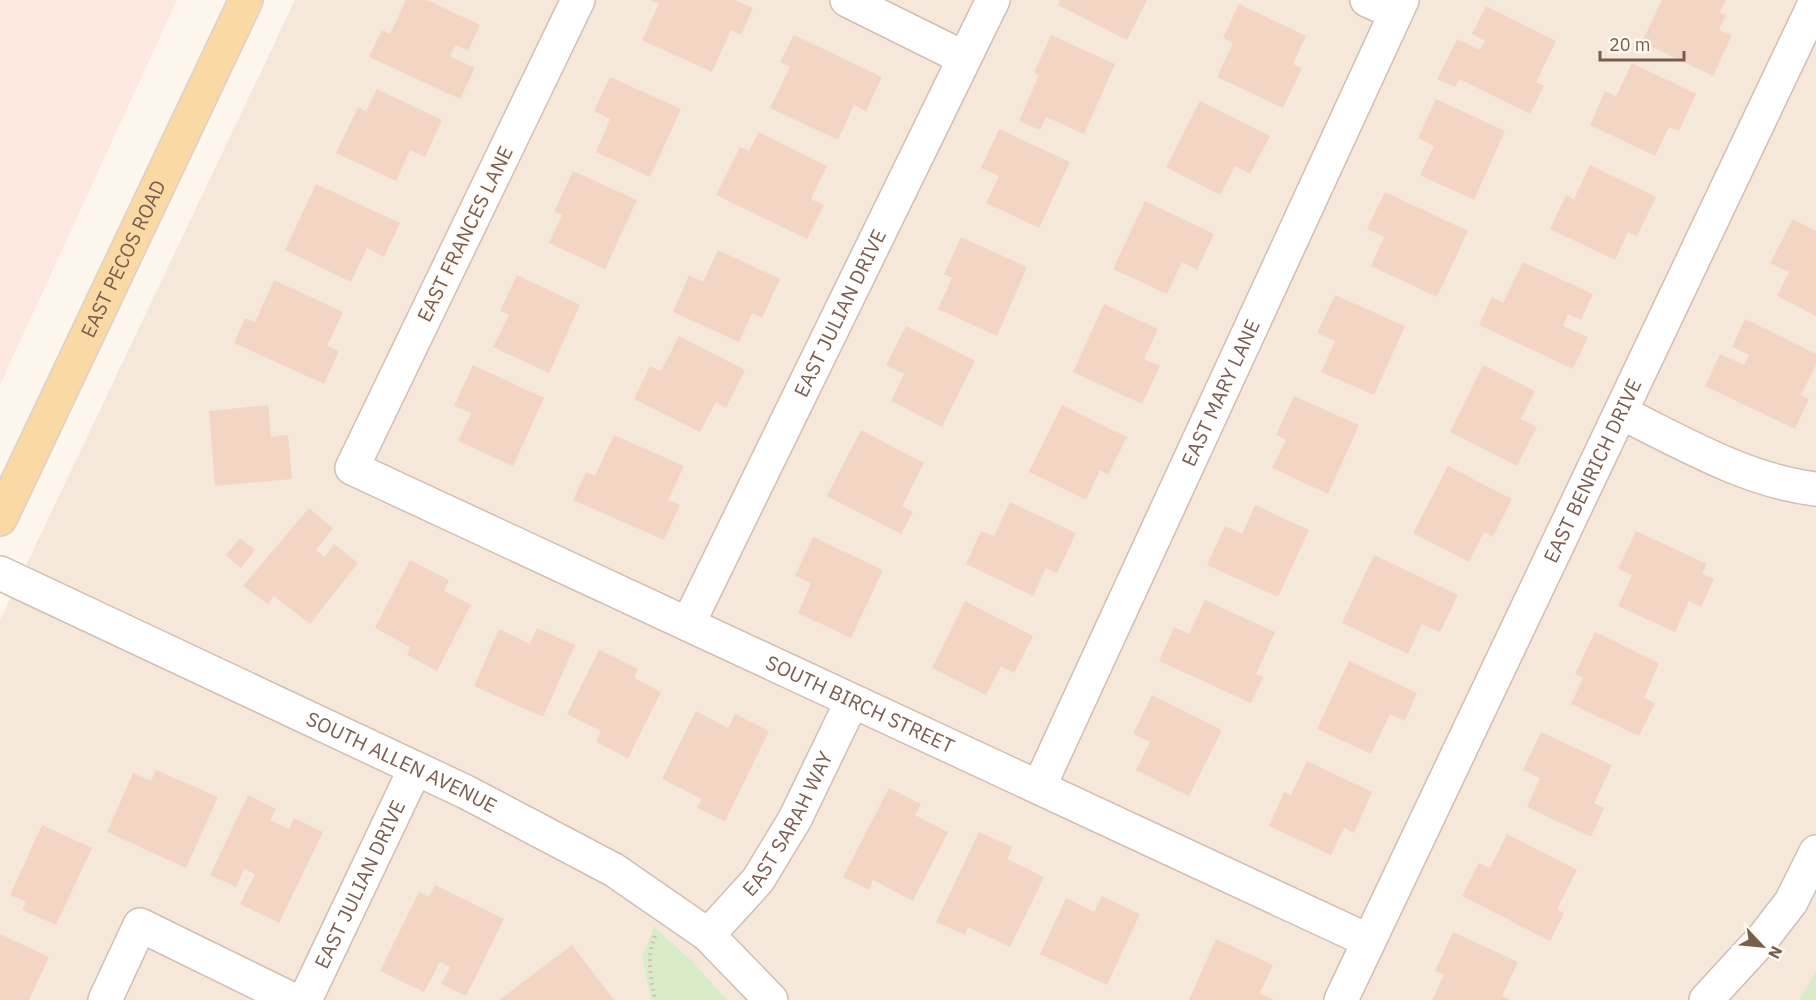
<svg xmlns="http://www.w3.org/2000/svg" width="1816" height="1000" font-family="'IBM Plex Sans',sans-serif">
	<rect width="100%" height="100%" fill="#fdf6ec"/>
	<path fill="#f5e8da" d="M295,0H1816V1000H0V620Z"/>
	<path fill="#fde8e0" d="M0,0H177L0,385Z"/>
	<path fill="#d8ecc9" d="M654,927L692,961L727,1000H651L642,957Z
		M1816,971V1000H1799Z"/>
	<path fill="#f3d5c3" d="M406,0H427L480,25L468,51L455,45L450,56L475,68L460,99L369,57L382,30L390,34Z
		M651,0H735L753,8L741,35L731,30L712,72L642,40L659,4Z
		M1060,0H1147L1127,40L1058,5Z
		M1662,0H1726L1720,12L1726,15L1719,30L1732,35L1713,76L1642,42Z
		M1239,4L1306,36L1293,64L1302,68L1283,108L1217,77L1233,43L1223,38Z
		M1486,6L1556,41L1536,82L1544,86L1530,114L1459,79L1455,87L1437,79L1457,39L1480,50L1485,41L1472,34Z
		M794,35L882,77L866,111L854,105L838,140L770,108L790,67L780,62Z
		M1051,35L1115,64L1084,134L1046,117L1040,130L1019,121L1039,75L1034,73Z
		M1632,63L1696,94L1679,131L1669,127L1655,156L1590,125L1605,91L1616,96Z
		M610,77L681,109L650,177L596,152L610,119L594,111Z
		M377,89L442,120L425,157L410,150L396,181L336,153L358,107L366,111Z
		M1436,99L1505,131L1474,200L1420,175L1434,146L1418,138Z
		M1200,101L1270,136L1250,174L1235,166L1220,195L1166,167Z
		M999,129L1070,162L1039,228L986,203L999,176L981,168Z
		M759,132L827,166L811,199L824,205L807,239L716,195L740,147L749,151Z
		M1590,165L1656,197L1637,236L1628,232L1615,260L1550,229L1566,195L1574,199Z
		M573,171L637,200L605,269L549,243L562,215L554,212Z
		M316,184L400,223L384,257L367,248L351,282L285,250Z
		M1385,192L1468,231L1437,297L1371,266L1384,237L1367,229Z
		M1145,201L1214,234L1197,270L1182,262L1167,294L1113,269Z
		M1793,219L1816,231V316L1777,296L1789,272L1770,263Z
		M961,237L1027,267L997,336L938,309L952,278L944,274Z
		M718,250L780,279L762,318L752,313L739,342L673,312L689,275L703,282Z
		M1523,262L1593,294L1581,320L1568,314L1563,326L1588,337L1573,369L1479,325L1492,297L1503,303Z
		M517,275L580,305L549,373L493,347L509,315L500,311Z
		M274,280L343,312L327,346L339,351L324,384L234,343L245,318L255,322Z
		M1335,295L1405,326L1374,395L1321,372L1335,341L1317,333Z
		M1104,304L1158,329L1144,359L1160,366L1142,404L1073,372Z
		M1745,319L1816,354V365L1801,395L1809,399L1795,429L1705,386L1720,354L1744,365L1749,355L1732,347Z
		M906,326L975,361L942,427L891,401L904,374L886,365Z
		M679,336L745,370L726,408L716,402L700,432L634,399L650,366L661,371Z
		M473,365L544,398L513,466L458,441L471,413L454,406Z
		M1483,365L1535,391L1521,419L1537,427L1517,466L1450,432Z
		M1294,396L1359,425L1328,494L1272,468L1286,440L1276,435Z
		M268,405L271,437L288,435L292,479L215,486L209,411Z
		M1062,405L1127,437L1108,475L1100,470L1086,500L1029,472Z
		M861,430L924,463L902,506L913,512L901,534L827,496Z
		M614,435L684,466L668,500L680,505L664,540L573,500L586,472L595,476Z
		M1448,466L1512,499L1493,537L1484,532L1469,562L1413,533Z
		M1010,502L1076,533L1057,573L1046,568L1033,596L966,564L981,531L994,536Z
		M1255,505L1309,530L1278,597L1207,565L1225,526L1242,534Z
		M309,508L333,528L316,550L325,557L334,544L358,563L310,624L274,596L268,604L243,586Z
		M1636,531L1707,564L1702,574L1714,579L1701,607L1689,601L1675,632L1618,606L1632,575L1618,569Z
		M813,537L883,570L851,638L798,613L811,583L795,576Z
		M240,538L255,550L241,568L226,555Z
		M1374,555L1458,595L1440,632L1422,624L1408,654L1342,623Z
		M410,560L449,580L444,591L471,605L437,671L407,655L410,647L375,628Z
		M1205,600L1275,632L1256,674L1263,677L1251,703L1159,661L1174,627L1189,634Z
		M965,601L1033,636L1014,673L1001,666L986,695L932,668Z
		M537,628L575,645L543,717L474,686L499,629L530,644Z
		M1595,632L1659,663L1644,698L1655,703L1639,736L1571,704L1583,678L1575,674Z
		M599,650L638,669L634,678L661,692L628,758L596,742L601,731L567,714Z
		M1349,661L1417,693L1405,721L1390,714L1371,754L1317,729Z
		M1152,695L1222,730L1189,796L1136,770L1150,742L1133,734Z
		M696,711L728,728L735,714L769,731L725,821L697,808L702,799L662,779Z
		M1541,732L1612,765L1594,803L1604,808L1591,837L1527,807L1540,778L1523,770Z
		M1307,761L1372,792L1354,833L1344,828L1331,855L1269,826L1284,792L1291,795Z
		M156,770L218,797L186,868L107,832L133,773L151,781Z
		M889,788L921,804L915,815L948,832L913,901L873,880L869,890L843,877Z
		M248,795L276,809L270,820L289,829L294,818L323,832L279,923L240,904L255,874L244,869L236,887L210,875Z
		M42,825L92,848L56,925L22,910L26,902L10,895Z
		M979,832L1012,847L1007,859L1044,877L1010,947L968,927L965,935L936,922Z
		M1507,834L1577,870L1557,909L1564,913L1550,941L1462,896L1479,863L1490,868Z
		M435,885L504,919L466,996L441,984L450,967L440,962L424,992L380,971L419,892L429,897Z
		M1102,896L1140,914L1107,985L1040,954L1066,898L1094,912Z
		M1453,932L1518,962L1502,996L1511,1000H1432L1444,975L1435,971Z
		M0,934L49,957L29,1000H0Z
		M1216,939L1273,965L1260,993L1274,1000H1189Z
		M572,945L614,1000H499Z"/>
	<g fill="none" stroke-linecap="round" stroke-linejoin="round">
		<defs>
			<g id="minor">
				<path id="s1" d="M578,0L352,468L1369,941"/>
				<path d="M847,0L964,58"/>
				<path d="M1367,0L1396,13"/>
				<path d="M1622,413C1683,443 1747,481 1816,489"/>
				<path id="s2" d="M0,573L466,792L614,870L708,935L771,1000"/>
				<path id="s3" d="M688,624L993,0"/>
				<path id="s4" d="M1039,787L1402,0"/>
				<path id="s5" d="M708,935L758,880L795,819L852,701"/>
				<path d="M105,1000L140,925L293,1000"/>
				<path id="s6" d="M305,1000L415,769"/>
				<path id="s7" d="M1341,1000L1816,1"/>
				<path d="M1706,1000L1764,937L1791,902L1816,852"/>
			</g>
			<g id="major">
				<path id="s8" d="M0,519L246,0"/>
			</g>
		</defs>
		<use href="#minor" stroke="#d1beb0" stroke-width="36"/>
		<use href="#major" stroke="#dad1cd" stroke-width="36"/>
		<path stroke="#d9b8a5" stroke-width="4" stroke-dasharray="1.5 4.5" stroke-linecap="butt" d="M655,936C646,958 651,977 655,1000"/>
		<use href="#minor" stroke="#fff" stroke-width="33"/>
		<use href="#major" stroke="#fbd9a5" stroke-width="33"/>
	</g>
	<g text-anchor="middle" stroke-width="4.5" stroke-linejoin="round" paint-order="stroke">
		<g font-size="20" fill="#7a5c4d" stroke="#fffaf3">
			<text transform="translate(465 234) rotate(-64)" y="7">EAST FRANCES LANE</text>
			<text dy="7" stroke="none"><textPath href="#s8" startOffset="288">EAST PECOS ROAD</textPath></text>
			<text dy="7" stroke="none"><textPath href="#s3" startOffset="346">EAST JULIAN DRIVE</textPath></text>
			<text dy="7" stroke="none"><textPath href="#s4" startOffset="434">EAST MARY LANE</textPath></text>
			<text dy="7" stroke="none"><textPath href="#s7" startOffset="586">EAST BENRICH DRIVE</textPath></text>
			<text dy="7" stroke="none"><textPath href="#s1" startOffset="1080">SOUTH BIRCH STREET</textPath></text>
			<text dy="7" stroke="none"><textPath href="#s2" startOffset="444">SOUTH ALLEN AVENUE</textPath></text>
			<text dy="7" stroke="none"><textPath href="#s5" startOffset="138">EAST SARAH WAY</textPath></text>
			<text dy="7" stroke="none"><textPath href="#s6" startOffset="128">EAST JULIAN DRIVE</textPath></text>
		</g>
	</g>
	<g transform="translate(1762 946) rotate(116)" stroke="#fffaf3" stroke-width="4.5" paint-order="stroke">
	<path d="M0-4.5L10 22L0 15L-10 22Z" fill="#7a5c4d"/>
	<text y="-9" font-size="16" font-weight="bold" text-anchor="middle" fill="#7a5c4d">N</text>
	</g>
	<path d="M1600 51v9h84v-9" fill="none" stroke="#7a5c4d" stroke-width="3"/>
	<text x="1609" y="51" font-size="18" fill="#7a5c4d" stroke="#fffaf3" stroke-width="4.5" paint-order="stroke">20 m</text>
</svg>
